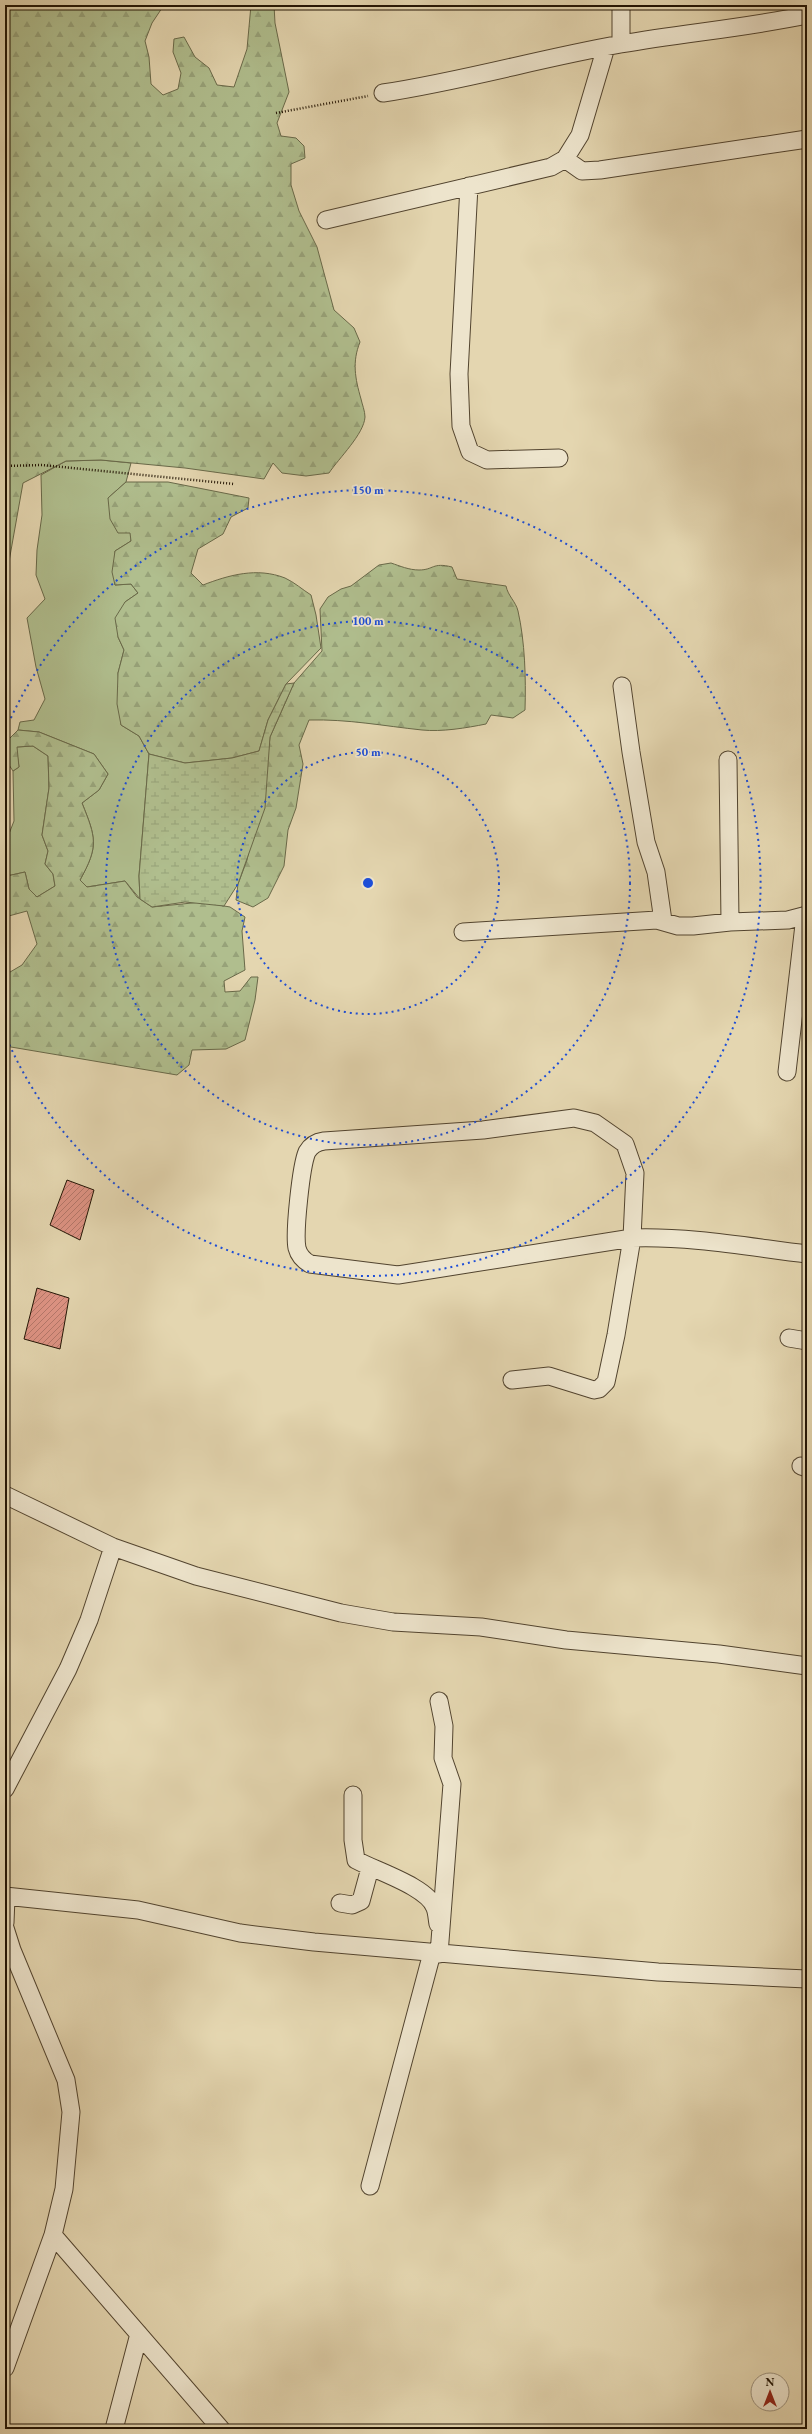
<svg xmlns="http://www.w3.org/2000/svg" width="812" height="2434" font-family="'EB Garamond',serif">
	<defs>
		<pattern id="forest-firs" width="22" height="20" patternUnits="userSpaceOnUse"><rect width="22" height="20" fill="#b0be8e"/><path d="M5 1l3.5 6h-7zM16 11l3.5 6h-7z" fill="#97a279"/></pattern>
		<pattern id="wetland-marsh" width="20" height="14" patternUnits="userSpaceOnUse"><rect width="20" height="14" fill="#b0be8e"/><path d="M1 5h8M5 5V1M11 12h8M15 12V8" fill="none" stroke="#97a279"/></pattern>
		<pattern id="building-hatch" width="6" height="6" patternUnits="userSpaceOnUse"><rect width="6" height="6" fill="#de9384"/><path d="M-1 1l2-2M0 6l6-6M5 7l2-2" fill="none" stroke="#b4776a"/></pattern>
	</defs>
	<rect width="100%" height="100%" fill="#e4d6b0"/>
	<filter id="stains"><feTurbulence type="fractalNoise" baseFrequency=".005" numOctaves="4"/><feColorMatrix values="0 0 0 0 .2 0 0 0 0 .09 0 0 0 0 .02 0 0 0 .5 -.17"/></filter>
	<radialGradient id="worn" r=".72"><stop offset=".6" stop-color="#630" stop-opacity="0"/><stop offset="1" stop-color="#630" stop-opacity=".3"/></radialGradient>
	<path fill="#b0be8e" stroke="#696949" d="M101,460L131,463L126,482L108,498L131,533V541L115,551V585L131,584L138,593L125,602L118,637L124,650L118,673L121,725L139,736L149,754L139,876L140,899L125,881L87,887L80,880C99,846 96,838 82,803L99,790L108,774L94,754L39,732L18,730L20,722L34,720L45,699L36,667L27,618L45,599L36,575L37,550L42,515L41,475L66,461Z
		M33,746L48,756L49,788L42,835L48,851L45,864L53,874L55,886L37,897L29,889L25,872L7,876L5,844L14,821L13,771L19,767L16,747Z"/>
	<path fill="url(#forest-firs)" stroke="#696949" d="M5,5H164L152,23L145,41L149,57L151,84L163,95L178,89L181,73L173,52L174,39L184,37L195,57L209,68L217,85L234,87L247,49L251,5H274L275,23L289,92L277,123L281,136L296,138L304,146L305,158L291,164V185L299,211L317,247L334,310L354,328L360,342C352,362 355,378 361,399C362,404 365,411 365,417C364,434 339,458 329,473L306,476L282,473L273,463L264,479L185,468L101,460L66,461L23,483L5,584Z
		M126,482H168L249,498L248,508L231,517L223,534L198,549L191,573L203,585C229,575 257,567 285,578C294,582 303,590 311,595L316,615L321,648L286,684L268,720L259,751L232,758L185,763L149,754L139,736L121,725L117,704L118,673L124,650L118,637L115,618L125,602L138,593L131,584L115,585L112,572L115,551L131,541L130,533H118L110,519L108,498Z
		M391,563C400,566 409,570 419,570C434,570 432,562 452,567L457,579L506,586C508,596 516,602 518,611C525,642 526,678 525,710L513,718L491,715L486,724C466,728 442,732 422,730C384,726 348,719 309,720L299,745L303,764L296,808L288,830L284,866L268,898L253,907L236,900L238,884L247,860L267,764L270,737L294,683L322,651L320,609L328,597L341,589L351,586L379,565Z
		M18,730L39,732L94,754L108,774L99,790L82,803C96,838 99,846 80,880L87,887L125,881L137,897L152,907L202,902L230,907L245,917L242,931L245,970L224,981L225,992L240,991L251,977H258L255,1000L245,1040L226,1049L192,1050L189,1065L177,1075L5,1046V975L22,965L37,944L27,911L5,917L7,876L25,872L29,889L37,897L55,886L53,874L45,864L48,851L42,835L49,788L48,756L33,746L17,747L19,767L13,771L5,759V743Z"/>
	<path fill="url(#wetland-marsh)" stroke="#696949" d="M294,683L270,737L265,808L238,884L224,906L185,902L152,907L140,899L139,876L149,754L185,763L232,758L259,751L268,720L286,684Z"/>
	<path fill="url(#building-hatch)" stroke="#221404" d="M67,1180L94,1190L80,1240L50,1225Z
		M37,1288L69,1298L60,1349L24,1339Z"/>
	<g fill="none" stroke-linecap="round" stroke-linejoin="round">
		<defs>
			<path id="minor" d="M621,5V44
				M383,93C463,81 541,58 621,44C683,33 745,28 807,15
				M565,159L582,171L600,170L807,139
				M469,186L459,374L461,426L470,452L487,460L559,458
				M326,220L551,167L565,159L580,135L606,47
				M622,686L631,752L646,842L656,872L663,921
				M728,760L730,922
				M463,932L657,920L678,926H693L730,922L788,920L807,915
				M787,1072L805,916
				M789,1338L807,1341
				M512,1380L549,1376L594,1390L599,1389L606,1382L616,1335L632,1238L635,1173L625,1144L595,1123L574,1118L483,1130L324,1141C317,1142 311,1145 307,1152C301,1166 294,1233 297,1248C299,1256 303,1260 310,1264L398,1275L632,1238C690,1236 749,1247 807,1254
				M801,1466L807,1468
				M5,1495L113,1547L196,1576L341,1613L393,1622L481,1627L566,1640L719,1654L807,1666
				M5,1789L68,1669L89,1620L113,1547
				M353,1795V1840L356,1860C376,1871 428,1887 435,1908C437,1913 437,1919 438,1924
				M5,1896L138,1910L240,1933L314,1942L658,1972L807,1979
				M340,1903L352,1905L361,1901L370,1868
				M5,1923L6,1897
				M5,1928L12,1950L66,2080L71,2112L64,2189L53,2235L5,2368
				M439,1954L452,1784L443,1758L444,1726L439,1701
				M370,2186L432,1953
				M53,2235L221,2429
				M114,2429L139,2334"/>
		</defs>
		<use href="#minor" stroke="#52442f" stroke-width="19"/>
		<path stroke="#221404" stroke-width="2.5" stroke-dasharray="1 2" stroke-linecap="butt" d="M276,113L368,96
			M5,466L42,465L234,484"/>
		<use href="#minor" stroke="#ede4cc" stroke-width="17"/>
	</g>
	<g fill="none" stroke="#1d4ed8" stroke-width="2" stroke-dasharray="2 4">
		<circle cx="368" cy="883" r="131"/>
		<circle cx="368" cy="883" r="262"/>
		<path d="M6 729A393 393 0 1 1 6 1037"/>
	</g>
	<circle cx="368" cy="883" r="6" fill="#1d4ed8" stroke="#ede4cc" stroke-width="2"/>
	<g font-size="12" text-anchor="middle" font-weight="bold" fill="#1d4ed8" stroke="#ede4cc" stroke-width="3.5" stroke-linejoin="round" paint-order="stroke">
		<text x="368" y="494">150 m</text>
		<text x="368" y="625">100 m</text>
		<text x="368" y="756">50 m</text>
	</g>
	<rect width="812" height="2434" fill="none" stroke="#e4d6b0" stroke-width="20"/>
	<rect x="6" y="6" width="800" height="2422" fill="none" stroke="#221404" stroke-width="2"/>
	<rect x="10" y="10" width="792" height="2414" fill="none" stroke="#221404"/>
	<g transform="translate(770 2392)"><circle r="19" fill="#ede4cc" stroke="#9c917c"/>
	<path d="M0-3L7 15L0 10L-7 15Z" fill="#8f2418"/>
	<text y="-6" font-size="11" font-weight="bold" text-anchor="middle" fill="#221404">N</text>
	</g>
	<rect width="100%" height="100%" filter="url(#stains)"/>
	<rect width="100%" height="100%" fill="url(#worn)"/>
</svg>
